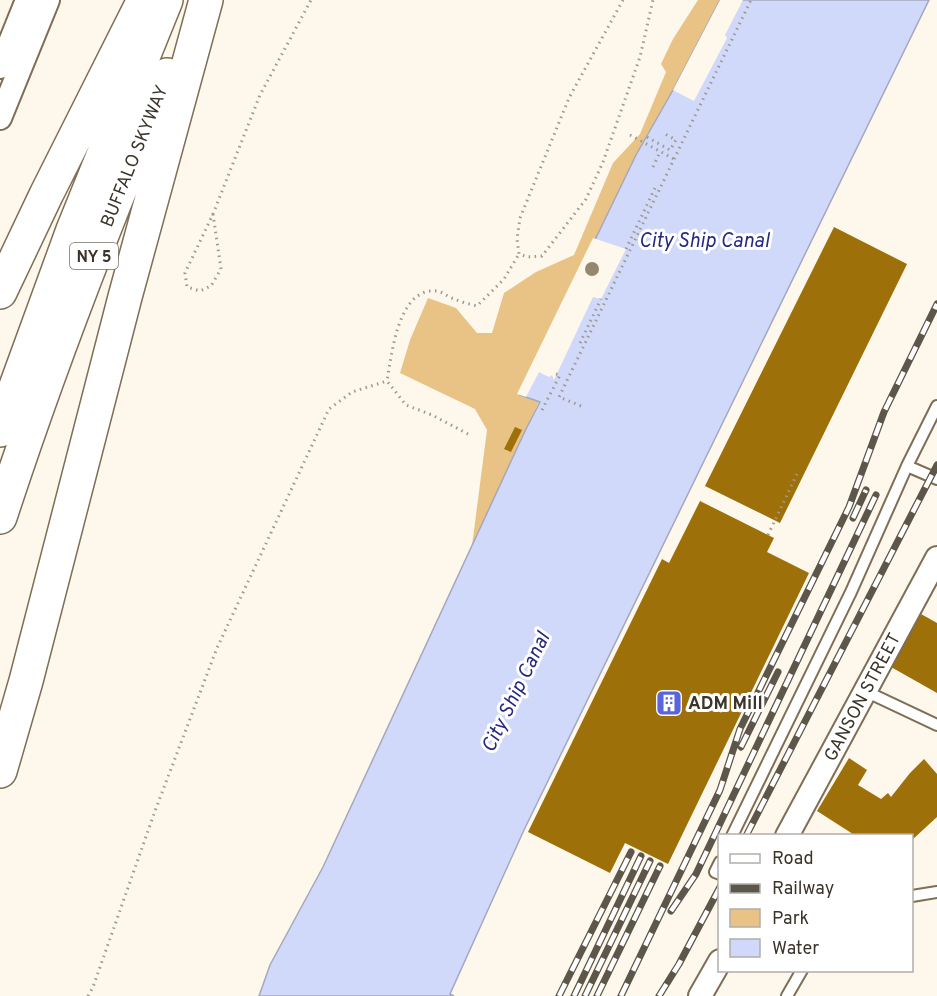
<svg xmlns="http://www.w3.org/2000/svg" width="937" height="996" font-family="Overpass,sans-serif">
	<rect width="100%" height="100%" fill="#fef7eb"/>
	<path fill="#e9c386" d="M698,0H731L526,429L472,546L487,430L475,409L400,373L410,340L428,298L456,308L477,333H492L504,293L536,272L574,255L613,163L640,134L666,72L661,64L673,39Z"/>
	<path fill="#d1d9fb" stroke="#a4a8bc" stroke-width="1.5" d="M720,0H929L524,830L450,994L454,996H259L270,965L323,867L526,429L540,402L520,395L636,155L673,90Z"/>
	<path fill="#fef7eb" d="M720,0H743L725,35L727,38L694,101L673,90Z
		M593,238L626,249L601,299L593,297L554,380L552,375L549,377L539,372L526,397L517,394Z"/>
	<path fill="#9d700a" d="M834,227L907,264L780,523L705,486Z
		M515,427L522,430L511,452L504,449Z
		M700,501L774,538L767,552L809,573L668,864L625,843L610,873L528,832L662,559L669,563Z
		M921,614L937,623V693L891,667Z
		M849,758L867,770L858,785L881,799L888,793L891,797L910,773L924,759L937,774V817L912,840V836H856L817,811Z"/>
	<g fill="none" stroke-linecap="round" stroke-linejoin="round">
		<defs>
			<path id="lane" d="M907,466L937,479
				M865,691L937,725
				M732,836L851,592L907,466L937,406
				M720,862L715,872L720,874
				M912,896L937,892
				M787,996L802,970"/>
			<path id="street" d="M0,67L27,0
				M0,118L48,0
				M787,836L937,558
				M700,996L720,961"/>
			<path id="highway" d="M0,292L46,195L144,0
				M0,430L73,230L166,0
				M0,517C49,367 106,220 167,75
				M0,771L26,681L125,297L206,0"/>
		</defs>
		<use href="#lane" stroke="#7f6e55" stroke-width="14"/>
		<use href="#street" stroke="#7f6e55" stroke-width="26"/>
		<use href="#highway" stroke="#7f6e55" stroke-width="36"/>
		<path stroke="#9f988c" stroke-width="3" stroke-dasharray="1.5 4.5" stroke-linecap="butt" d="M623,0L569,98L520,218L517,239L519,254L528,257L542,256L586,199L603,162L640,57L653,0
			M630,135L674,159
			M647,137L670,150L676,140L665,134
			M653,167L660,152
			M213,214L221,269L211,286L200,291L187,287L185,273L213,214L260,95L311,0
			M626,249L655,188
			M580,343L601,299
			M581,406L559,397L751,0
			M542,410L560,375L556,374
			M468,434L432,415L406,405L387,381C392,353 398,287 437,291C443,292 448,297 454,299C461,302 469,304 477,306L504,279L519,254
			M768,535L797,474
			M88,996L93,987L155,811L217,648L329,409L352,392L387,381"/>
		<use href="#lane" stroke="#fff" stroke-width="10"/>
		<use href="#street" stroke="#fff" stroke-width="22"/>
		<use href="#highway" stroke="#fff" stroke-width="33"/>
		<defs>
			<path id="rail" d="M853,518L866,490
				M741,747L778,672
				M746,836L937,465
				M671,911L696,874L876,495
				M559,996L631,852
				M574,996L641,856
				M585,996L650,861
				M597,996L660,866
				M621,996L720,790L740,729L849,507L884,412L937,304
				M659,996L679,964L720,887"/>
		</defs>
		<use href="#rail" stroke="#5d564b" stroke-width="7"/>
		<use href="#rail" stroke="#fff" stroke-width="4.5" stroke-dasharray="14" stroke-linecap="butt"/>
	</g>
	<circle fill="#96886e" cx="592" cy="269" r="7"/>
	<defs>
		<symbol id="building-square" viewBox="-11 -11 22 22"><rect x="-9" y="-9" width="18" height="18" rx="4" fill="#5a65dc" stroke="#fff"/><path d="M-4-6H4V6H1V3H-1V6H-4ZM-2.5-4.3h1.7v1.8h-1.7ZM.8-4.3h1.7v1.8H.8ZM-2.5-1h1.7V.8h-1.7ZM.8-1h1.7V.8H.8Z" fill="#fff"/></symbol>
	</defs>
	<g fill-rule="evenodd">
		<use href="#building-square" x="654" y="688" width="30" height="30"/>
	</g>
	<g text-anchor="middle" stroke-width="6" stroke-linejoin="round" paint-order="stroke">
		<rect fill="#fff" stroke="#767169" stroke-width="1.5" x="70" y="243" width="48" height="26" rx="4.5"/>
		<g font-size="16" font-weight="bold" fill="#3b3429">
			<text x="94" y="262">NY 5</text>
		</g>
		<g font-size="18" fill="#3b3429" stroke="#fff">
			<text transform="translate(134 156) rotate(-68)" y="6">BUFFALO SKYWAY</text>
			<text transform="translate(862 697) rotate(-62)" y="6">GANSON STREET</text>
		</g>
		<g font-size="18" font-weight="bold" fill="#3b3429" stroke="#fff" text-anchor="start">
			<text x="688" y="709">ADM Mill</text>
		</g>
		<g font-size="20" font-style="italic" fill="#272882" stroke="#fff">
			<text x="704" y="247">City Ship Canal</text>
			<text transform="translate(515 692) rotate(-64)" y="7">City Ship Canal</text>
		</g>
	</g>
	<rect x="718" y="834" width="195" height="138" fill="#ffffff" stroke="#b1aea9" stroke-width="1.5"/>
	<rect x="730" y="854" width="30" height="9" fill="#ffffff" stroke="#b1aea9" stroke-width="1.5"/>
	<text x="772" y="864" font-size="18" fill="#3b3429">Road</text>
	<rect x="730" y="884" width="30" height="9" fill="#5d564b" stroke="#b1aea9" stroke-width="1.5"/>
	<text x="772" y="894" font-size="18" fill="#3b3429">Railway</text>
	<rect x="730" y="909" width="30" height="18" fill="#e9c386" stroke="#b1aea9" stroke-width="1.5"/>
	<text x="772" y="924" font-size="18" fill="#3b3429">Park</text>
	<rect x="730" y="939" width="30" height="18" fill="#d1d9fb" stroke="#b1aea9" stroke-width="1.5"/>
	<text x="772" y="954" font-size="18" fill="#3b3429">Water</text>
</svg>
